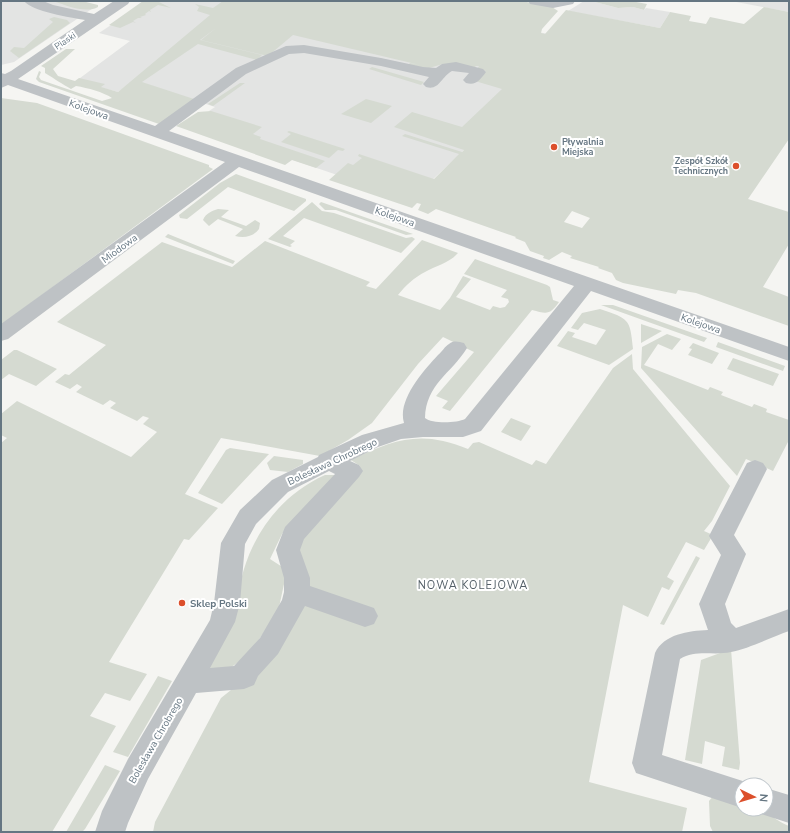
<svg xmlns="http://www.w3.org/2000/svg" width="790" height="833" font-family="'Nunito Sans',sans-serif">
	<rect width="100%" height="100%" fill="#f5f5f2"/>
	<path fill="#e3e4e3" d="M1,1H82L96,6L14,62L1,65Z
		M147,1H389L572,39L483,132L411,200L249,145L209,111L215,107L134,80L118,92L76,81L130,41L99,33Z
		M584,1H591L618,8L633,7L644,10L646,8L670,12L660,28L568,11Z
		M731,1H789V12Z"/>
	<path fill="#d5dad1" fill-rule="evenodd" d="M53,1H82L98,5V7C86,14 65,5 53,1Z
		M143,1H157L171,8L158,5L150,10L151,12L149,11L145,14L146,15L140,17L142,18H138L133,21L136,23L133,22L120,28L109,25Z
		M223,1H519L549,5L558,11L542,29L541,33L545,34L566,10L660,28L670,12L691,16L689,21L706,24L710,17L744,24L764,7L789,12V139L748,199L789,212V244L763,287L789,297V326L696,293L678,290L676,294L623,283L616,280L612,273L598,268L599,267L570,258L572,256L562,252L549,260L543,258L544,256L530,251L525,242L515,238L516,237L436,209L428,214L418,210L421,204L417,203L412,208L329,180L348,163L353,165L362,158L358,156L359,154L434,179L459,154L402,136L405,134L462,152L464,150L394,127L412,112L462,127L502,89L475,81L486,71L477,69L479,66H476L474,68L443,64L429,68L407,66L410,63L420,65L293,35L268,56L201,40L216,28L200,40L262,55L257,60L198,44L142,82L197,100L159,124L39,82L36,79L39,71L41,72L39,77L41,80L102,101L112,98C103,92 88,88 76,86L71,89C62,84 55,79 45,73V68L41,66L66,49H75L53,69L58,76L75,81L79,78L105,84L101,87L118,92L210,15L197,11L199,7L195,4L213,8ZM572,211L590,218L582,228L564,222Z
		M591,1H631L647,4L644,10L633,7L618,8Z
		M54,17L67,20L70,23L19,58L10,51L14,47L24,48L53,22L49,19Z
		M372,67L424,82L421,85L369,69Z
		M240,83H245L213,106L208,104Z
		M1,98L37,103L209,165V167L213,169L1,325Z
		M366,99L392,106L371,123L341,114Z
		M211,111L262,127L253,134L261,137L260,139L325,161L316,168L292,160L285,165L176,126L198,112Z
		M289,131L345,149L343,151L338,150L329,158L281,142L291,134L287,132Z
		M236,174L306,199V201L294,211L228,187L187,219L180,218L179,215L220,183Z
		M312,202L322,211L334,213L406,238L412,237L415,239L401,253L304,218L283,236L295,241L290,245L292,246L290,247L268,239Z
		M321,202L413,234L406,235L336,210H325L319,204Z
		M218,209L229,210L221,217L246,226L255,220L260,223L259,229C253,237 244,238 235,236L243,229L218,219L209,226L203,220C206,213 212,211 218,209Z
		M168,234L235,261L233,264L165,237Z
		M422,240L458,253C448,264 437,265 425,272C415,277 405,286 398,295L440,310L450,298L463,276L471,279L456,297L490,310L493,306L500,308L505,307L509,302L508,299L501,297L507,290L464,274L475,259L547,285L550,287L553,300L559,302C550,315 547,314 532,310L450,411L442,408L448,401L436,396L474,352L443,337L418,364L372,423L348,440L320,456L221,438L185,494L218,508L189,540L184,539L109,662L147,674L130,701L105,693L90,716L116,726L52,832H1V443L7,438L1,435V414L17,401L131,457L157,432L143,424L149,418L143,416L137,421L110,408L116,403L110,400L103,405L76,392L82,387L77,384L70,389L55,382L65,374L69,375L106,345L57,322L162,242L232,267L265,241L370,282L366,286L376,289Z
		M601,305H613L707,338L704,342Z
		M600,309C629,319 630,318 633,349L609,365L557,346L568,331L575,333L572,337L596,345L606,330L584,323L578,330L571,328L582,313Z
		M641,324L662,331L641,343Z
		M667,334L681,339L672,350L658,344L644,365L708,390L710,387L723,392L721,395L752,407L754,404L767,409L766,412L789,420V440L773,471L746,459L737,476L641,368L642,347Z
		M718,342L785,366L783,371L716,347Z
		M693,343L719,353L712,364L688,355L692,349L689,348Z
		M14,350H17L57,369L36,386L9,374L1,380V360Z
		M632,354L633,369L730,486L712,521L704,531L713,535L704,550L686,542L667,577L674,581L669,590L662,587L648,617L623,605L589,782L687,808L682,832H153L155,822L221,698L266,662L297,552L307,526L360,466L351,460C395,439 421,430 468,449L473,443L479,442L532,465L536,460L546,464L613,368Z
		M733,358L779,374L773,386L727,369Z
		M511,418L531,426L521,441L501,432Z
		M230,448L269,454L222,504L198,493L226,450Z
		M274,456L303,460V464L288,472L270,470L267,463Z
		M325,475H335L282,534L270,559L287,570L278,612L249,654L225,672L207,671C215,655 229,633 234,616C239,601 239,584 244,569C257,527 285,493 325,475Z
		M696,556L700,558L664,625L660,624Z
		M731,649L740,763L739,770L722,766L725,747L705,741L702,764L685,760L701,660Z
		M158,676L172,681L128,757L113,752Z
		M105,765L120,771L85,829L82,832H66Z
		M714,795L742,804V809C747,809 753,808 758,810C769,813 778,822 789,826V832H713L710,826L709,801Z"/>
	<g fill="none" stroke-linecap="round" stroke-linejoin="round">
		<path fill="#bec2c5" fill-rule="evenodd" d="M24,1H43L53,5L94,14L114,1H130L128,4L18,79L155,126L236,68L286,46L304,45L381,58L423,67L436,68L442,64L456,62L483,69L486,72C480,80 476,86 466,83L463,80L469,73L452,71C441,77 439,91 426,87L423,84L429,77L381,66L304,53L289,54L246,74L169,131L789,347V361L591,291L481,431L463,437H423L401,439L378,447L350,461L359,465L363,471L359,477L304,539L300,550L310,578V586L374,608L378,616L374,624L365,627L305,606L278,654L258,676L254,685L244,689L196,693L148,779L128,823L125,832H95L102,811L128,759L210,620L214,603L221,543L240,510L272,480L318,457L319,455L362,435L404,423C397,400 424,370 438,355C442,352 445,346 449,344C454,340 459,342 464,343L467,348C451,374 426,384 425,418C432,424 457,423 465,419L574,286L239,167L8,339L1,341V324L225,162L8,85L1,88V73L5,74L11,71L85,20C72,18 31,11 24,1ZM329,471L335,474L285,527L276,550L284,578V592L282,600L260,638L234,666L210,668L235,622L240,603L245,544L256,524L288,492Z
			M528,1H575L573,4L553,8L530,4Z
			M755,460L763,463L767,469L734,535L746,554L725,604L731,623L736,628L789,609V631C772,637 748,649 731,652C713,656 696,649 680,659L662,755L752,784L742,785V808L636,773L632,763L655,653C664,634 688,631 708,630L699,604L721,555L709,536L747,463Z
			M766,788L789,795V823L755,812L754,809H766Z"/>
	</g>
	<g fill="#dc4f2b" stroke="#fff" stroke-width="1.5">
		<circle cx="554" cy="147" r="4"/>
		<circle cx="736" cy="166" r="4"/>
		<circle cx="182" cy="603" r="4"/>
	</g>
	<g text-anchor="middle" stroke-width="4" stroke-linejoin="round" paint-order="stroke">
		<g font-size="9" fill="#657682" stroke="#fff">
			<text transform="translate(65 41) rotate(-34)" y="3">Piaski</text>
		</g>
		<g font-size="9" font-weight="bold" fill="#657682" stroke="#fff" text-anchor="start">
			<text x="562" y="145">Pływalnia<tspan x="562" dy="10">Miejska</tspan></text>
			<text x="728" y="164" text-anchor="end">Zespół Szkół<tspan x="728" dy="10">Technicznych</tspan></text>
		</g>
		<g font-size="10" fill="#657682" stroke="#fff">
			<text transform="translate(89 109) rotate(20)" y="4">Kolejowa</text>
			<text transform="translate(395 216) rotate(19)" y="4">Kolejowa</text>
			<text transform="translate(119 248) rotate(-36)" y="4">Miodowa</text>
			<text transform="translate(701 323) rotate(19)" y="4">Kolejowa</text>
			<text transform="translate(332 461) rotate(-25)" y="4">Bolesława Chrobrego</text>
			<text transform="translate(155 740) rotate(-60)" y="4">Bolesława Chrobrego</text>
		</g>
		<g font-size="10" font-weight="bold" fill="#657682" stroke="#fff" text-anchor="start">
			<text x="190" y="607">Sklep Polski</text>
		</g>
		<g font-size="11" letter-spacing="1" fill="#535f67" stroke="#fff">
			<text x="473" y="589">NOWA KOLEJOWA</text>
		</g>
	</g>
	<rect width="790" height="833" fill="none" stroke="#657682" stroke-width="4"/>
	<g transform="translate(754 797) rotate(95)"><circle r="19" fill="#ffffff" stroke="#c1c8cd"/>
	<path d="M0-3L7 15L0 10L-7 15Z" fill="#dc4f2b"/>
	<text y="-6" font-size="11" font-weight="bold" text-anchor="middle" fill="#657682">N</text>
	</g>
</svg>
